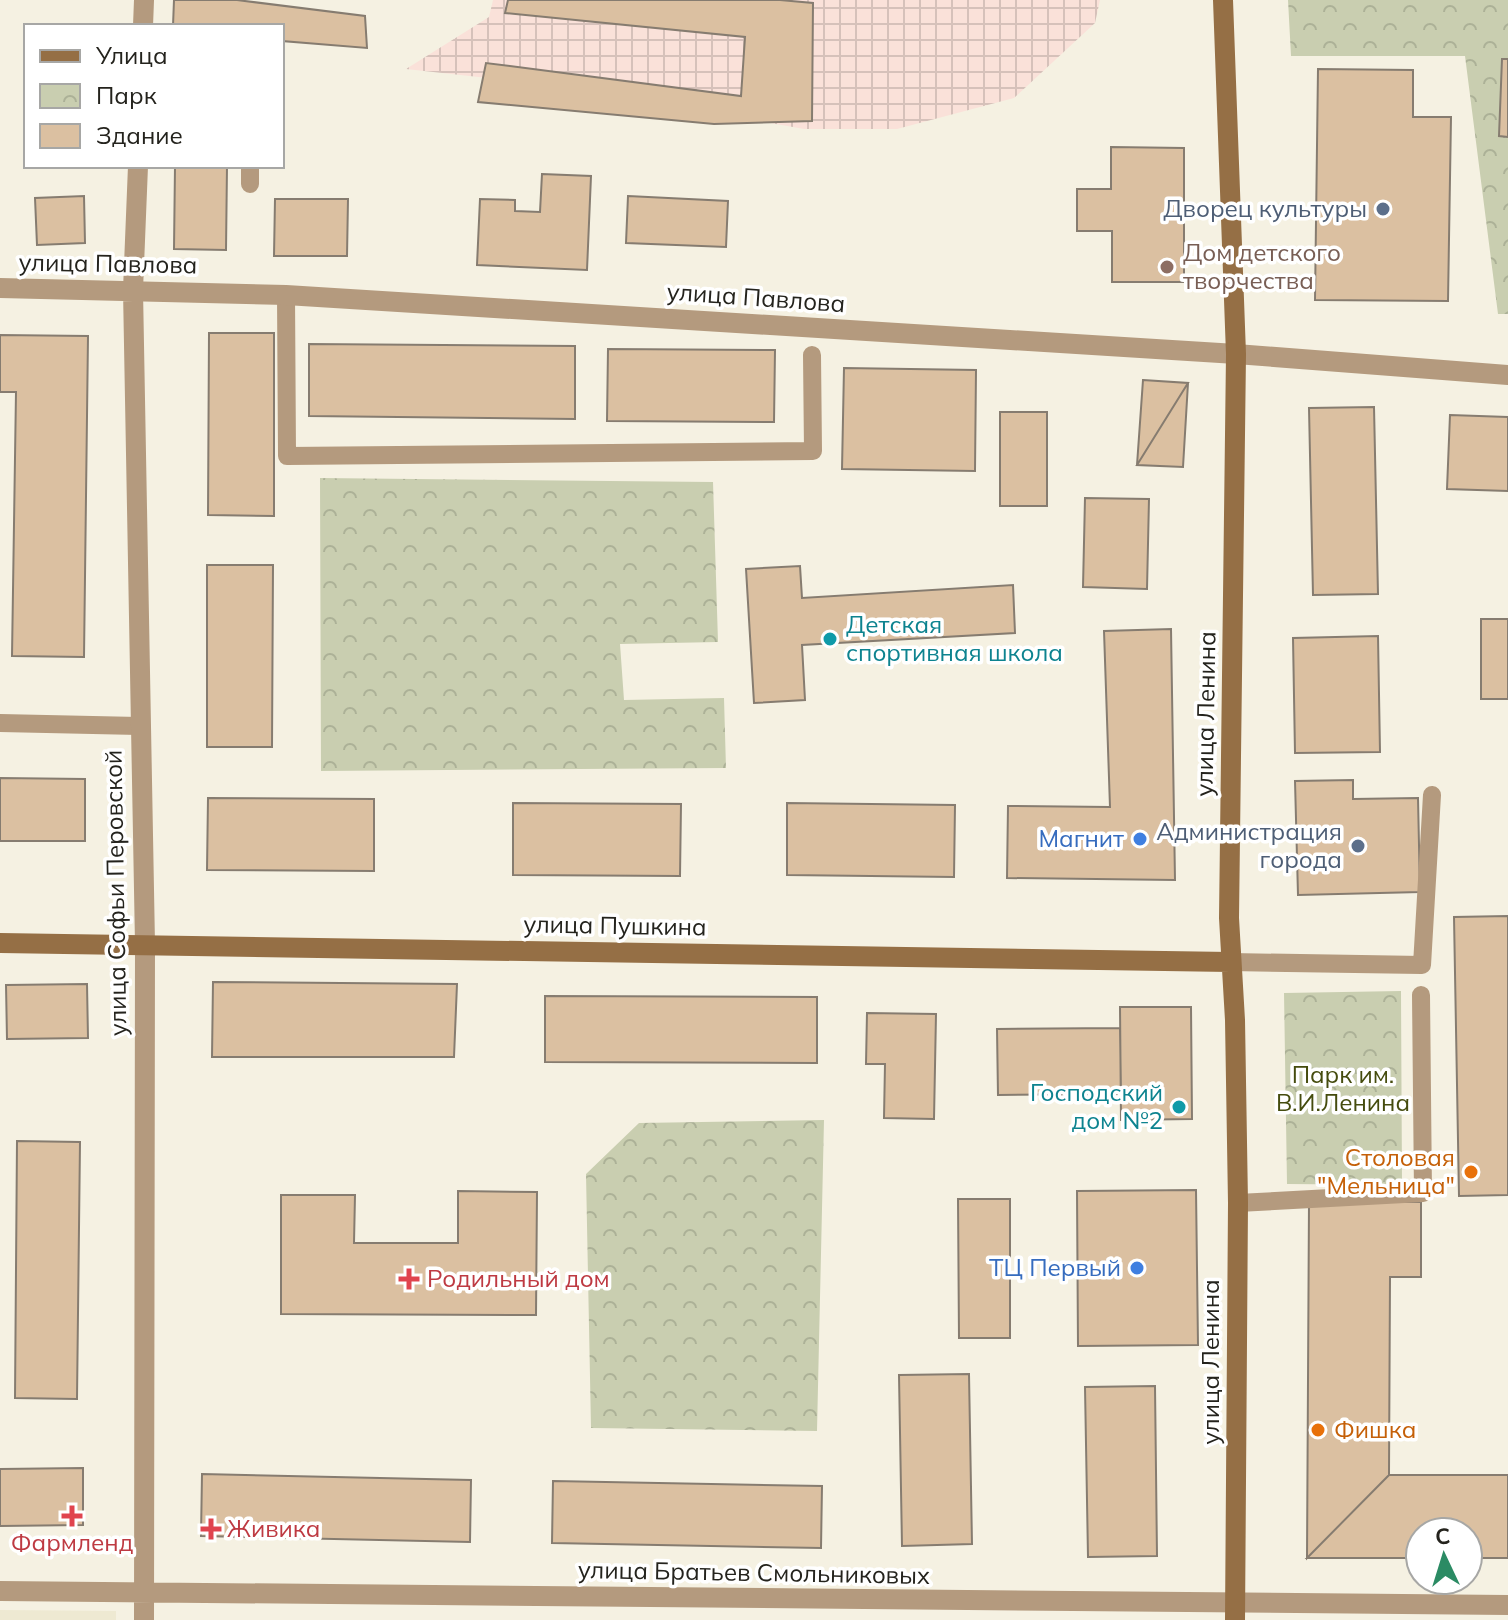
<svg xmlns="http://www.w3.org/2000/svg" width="1508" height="1620" font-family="Mulish,sans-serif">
	<defs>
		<pattern id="industrial-grid" width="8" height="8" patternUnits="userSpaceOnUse" patternTransform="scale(2)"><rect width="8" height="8" fill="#fae1d9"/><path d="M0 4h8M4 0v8" fill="none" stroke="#d6c1ba"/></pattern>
		<pattern id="park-crowns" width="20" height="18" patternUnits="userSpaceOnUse" patternTransform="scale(2)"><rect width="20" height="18" fill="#c9ceb0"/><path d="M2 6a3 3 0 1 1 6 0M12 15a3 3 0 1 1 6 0" fill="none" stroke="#acb197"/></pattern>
	</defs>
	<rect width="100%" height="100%" fill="#f5f1e2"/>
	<path fill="#eee9d2" d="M0,1610L116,1611V1620H0Z"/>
	<path fill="url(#industrial-grid)" d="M493,0H1100L1095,23L1014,98L897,129H804L569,87L406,69L489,17Z"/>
	<path fill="url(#park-crowns)" d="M1288,0H1508V314H1498L1465,56H1291Z
		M320,478L713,482L718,642L620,644L624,700L724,698L726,768L321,771Z
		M1401,991L1402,1185L1287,1184L1284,993Z
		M824,1120L817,1431L591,1428L586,1174L639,1123Z"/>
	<path fill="#dbc0a1" stroke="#867c70" stroke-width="2" d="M174,0H237L365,16L367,48L282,41V26H173Z
		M508,0H780L813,3L812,121L714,124L478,102L486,63L741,96L745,37L505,13Z
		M1502,59H1508V137L1499,136Z
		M1318,69L1413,70V117H1451L1448,301L1315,300Z
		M1111,147L1184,148V282H1112V231H1077V189H1111Z
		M175,166H227L226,250L174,249Z
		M542,174L591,176L587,270L477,265L480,199L515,200V211L540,212Z
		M84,196L85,243L37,245L35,198Z
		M628,196L728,201L726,247L626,243Z
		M275,199H348L347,256H274Z
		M209,333H274V516L208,515Z
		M0,335L88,336L84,657L12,656L16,392H0Z
		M309,344L575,346V419L309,416Z
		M608,349L775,350L774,422L607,421Z
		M844,368L976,370L975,471L842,469Z
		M1143,380L1188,383L1137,465Z
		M1188,383L1183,467L1137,465Z
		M1374,407L1378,594L1313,595L1309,408Z
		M1000,412H1047V506H1000Z
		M1450,415L1508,417V491L1447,489Z
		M1085,498L1149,499L1147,589L1083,587Z
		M207,565H273L272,747H207Z
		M800,566L802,598L1013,585L1015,633L802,645L805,700L754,703L746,569Z
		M1481,619H1508V699H1481Z
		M1171,629L1175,880L1007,878L1008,806L1110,807L1104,631Z
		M1378,636L1380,752L1295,753L1293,638Z
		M0,778L85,779V841H0Z
		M1353,780V799L1418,798L1420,892L1298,895L1295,781Z
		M208,798L374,799V871L207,870Z
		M513,803L681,804L680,876L513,875Z
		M787,803L955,805L954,877L787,875Z
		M1508,916V1195L1459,1196L1454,917Z
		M213,982L457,984L454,1057H212Z
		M87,984L88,1038L7,1039L6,985Z
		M545,996L817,997V1063L545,1062Z
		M1120,1007H1191L1192,1119L1121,1120Z
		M867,1013L936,1014L934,1119L884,1118L885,1064H866Z
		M1120,1028L1121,1094L998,1095L997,1029Z
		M17,1141L80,1142L77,1399L15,1398Z
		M1196,1190L1198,1345L1078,1346L1077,1191Z
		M458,1191L537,1192L536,1315L281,1314V1195H355L354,1243H458Z
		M958,1199H1010V1338H959Z
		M1309,1202H1421V1277H1390L1389,1475L1307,1558Z
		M969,1374L972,1544L902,1546L899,1375Z
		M1155,1386L1157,1556L1088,1557L1085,1387Z
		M83,1468V1525L0,1526V1469Z
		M202,1474L471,1480L470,1542L201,1536Z
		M1389,1475H1508V1558H1468V1532H1420V1558H1307Z
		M553,1481L822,1486L821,1548L552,1543Z"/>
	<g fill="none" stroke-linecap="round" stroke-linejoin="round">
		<path stroke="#b49a7e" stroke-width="18" d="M250,184V166
			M286,295L287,456L813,451L812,355
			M0,723L139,726
			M1230,962L1422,965L1432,795
			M1238,1203L1423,1193L1421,995"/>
		<path stroke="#b49a7e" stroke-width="20" d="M143,26L144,0
			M138,166L133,290L145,944L144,1620
			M0,288L286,295L1236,354L1508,375
			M0,1591L1508,1605"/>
		<path stroke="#956f45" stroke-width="20" d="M1223,0L1236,354L1229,918L1235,1020L1238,1203L1235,1620
			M0,943L1230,962"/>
	</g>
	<g fill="#5c6f8a" stroke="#fff" stroke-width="3">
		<circle cx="1383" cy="209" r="8"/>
		<circle cx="1358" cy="846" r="8"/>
	</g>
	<circle fill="#8d6e63" stroke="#fff" stroke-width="3" cx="1167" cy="267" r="8"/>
	<g fill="#0f9aa8" stroke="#fff" stroke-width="3">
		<circle cx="830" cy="639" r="8"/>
		<circle cx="1179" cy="1107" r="8"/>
	</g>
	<g fill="#3f7fe0" stroke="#fff" stroke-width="3">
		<circle cx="1140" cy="839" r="8"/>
		<circle cx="1137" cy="1268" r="8"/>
	</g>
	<g fill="#e8710a" stroke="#fff" stroke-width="3">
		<circle cx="1471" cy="1172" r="8"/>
		<circle cx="1318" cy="1430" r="8"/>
	</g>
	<g fill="#e0444e" stroke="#fff" stroke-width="3">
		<path d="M405 1267h8v8h8v8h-8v8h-8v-8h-8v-8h8z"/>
		<path d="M68 1504h8v8h8v8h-8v8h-8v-8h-8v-8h8z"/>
		<path d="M207 1517h8v8h8v8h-8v8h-8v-8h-8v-8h8z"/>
	</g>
	<g text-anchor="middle" stroke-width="7" stroke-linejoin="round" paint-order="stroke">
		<g font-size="24" fill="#4e5e75" stroke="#fff" text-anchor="end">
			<text x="1367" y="217">Дворец культуры</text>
			<text x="1342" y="840">Администрация<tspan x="1342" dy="28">города</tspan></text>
		</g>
		<g font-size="24" fill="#785e54" stroke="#fff" text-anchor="start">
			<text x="1183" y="261">Дом детского<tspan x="1183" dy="28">творчества</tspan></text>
		</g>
		<g font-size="24" fill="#24231d" stroke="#fff">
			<text transform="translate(108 264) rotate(1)" y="8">улица Павлова</text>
			<text transform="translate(756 298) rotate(4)" y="8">улица Павлова</text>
			<text transform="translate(1206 714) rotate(-89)" y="8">улица Ленина</text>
			<text transform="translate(116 893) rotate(-91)" y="8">улица Софьи Перовской</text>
			<text transform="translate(615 926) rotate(1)" y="8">улица Пушкина</text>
			<text transform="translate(1211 1362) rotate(-90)" y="8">улица Ленина</text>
			<text transform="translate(754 1573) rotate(1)" y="8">улица Братьев Смольниковых</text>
		</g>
		<g font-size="24" fill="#0d838f" stroke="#fff" text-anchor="start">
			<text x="846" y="633">Детская<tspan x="846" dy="28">спортивная школа</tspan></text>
			<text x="1163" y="1101" text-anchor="end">Господский<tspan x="1163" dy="28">дом №2</tspan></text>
		</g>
		<g font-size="24" fill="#366cbe" stroke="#fff" text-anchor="end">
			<text x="1124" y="847">Магнит</text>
			<text x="1121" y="1276">ТЦ Первый</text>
		</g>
		<g font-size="24" fill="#454c0e" stroke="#fff">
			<text x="1343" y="1083">Парк им.<tspan x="1343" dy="28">В.И.Ленина</tspan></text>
		</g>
		<g font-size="24" fill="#c56008" stroke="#fff" text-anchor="end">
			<text x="1455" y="1166">Столовая<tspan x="1455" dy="28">"Мельница"</tspan></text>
			<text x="1334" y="1438" text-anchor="start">Фишка</text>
		</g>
		<g font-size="24" fill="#be3a42" stroke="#fff" text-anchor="start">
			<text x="427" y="1287">Родильный дом</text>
			<text x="227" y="1537">Живика</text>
			<text x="72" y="1551" text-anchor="middle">Фармленд</text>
		</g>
	</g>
	<rect x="24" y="24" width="260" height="144" fill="#ffffff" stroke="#a7a7a5" stroke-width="2"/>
	<rect x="40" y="50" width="40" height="12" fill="#956f45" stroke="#a7a7a5" stroke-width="2"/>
	<text x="96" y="64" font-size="24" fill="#24231d">Улица</text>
	<rect x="40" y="84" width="40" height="24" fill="url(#park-crowns)" stroke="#a7a7a5" stroke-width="2"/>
	<text x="96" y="104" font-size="24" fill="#24231d">Парк</text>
	<rect x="40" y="124" width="40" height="24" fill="#dbc0a1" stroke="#a7a7a5" stroke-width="2"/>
	<text x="96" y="144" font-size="24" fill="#24231d">Здание</text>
	<g transform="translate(1444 1556) rotate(356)"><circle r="38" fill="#ffffff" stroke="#a7a7a5" stroke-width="2"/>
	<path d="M0-6L14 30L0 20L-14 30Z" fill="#2b8b64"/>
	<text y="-12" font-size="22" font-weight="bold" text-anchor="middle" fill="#24231d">С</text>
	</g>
</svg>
